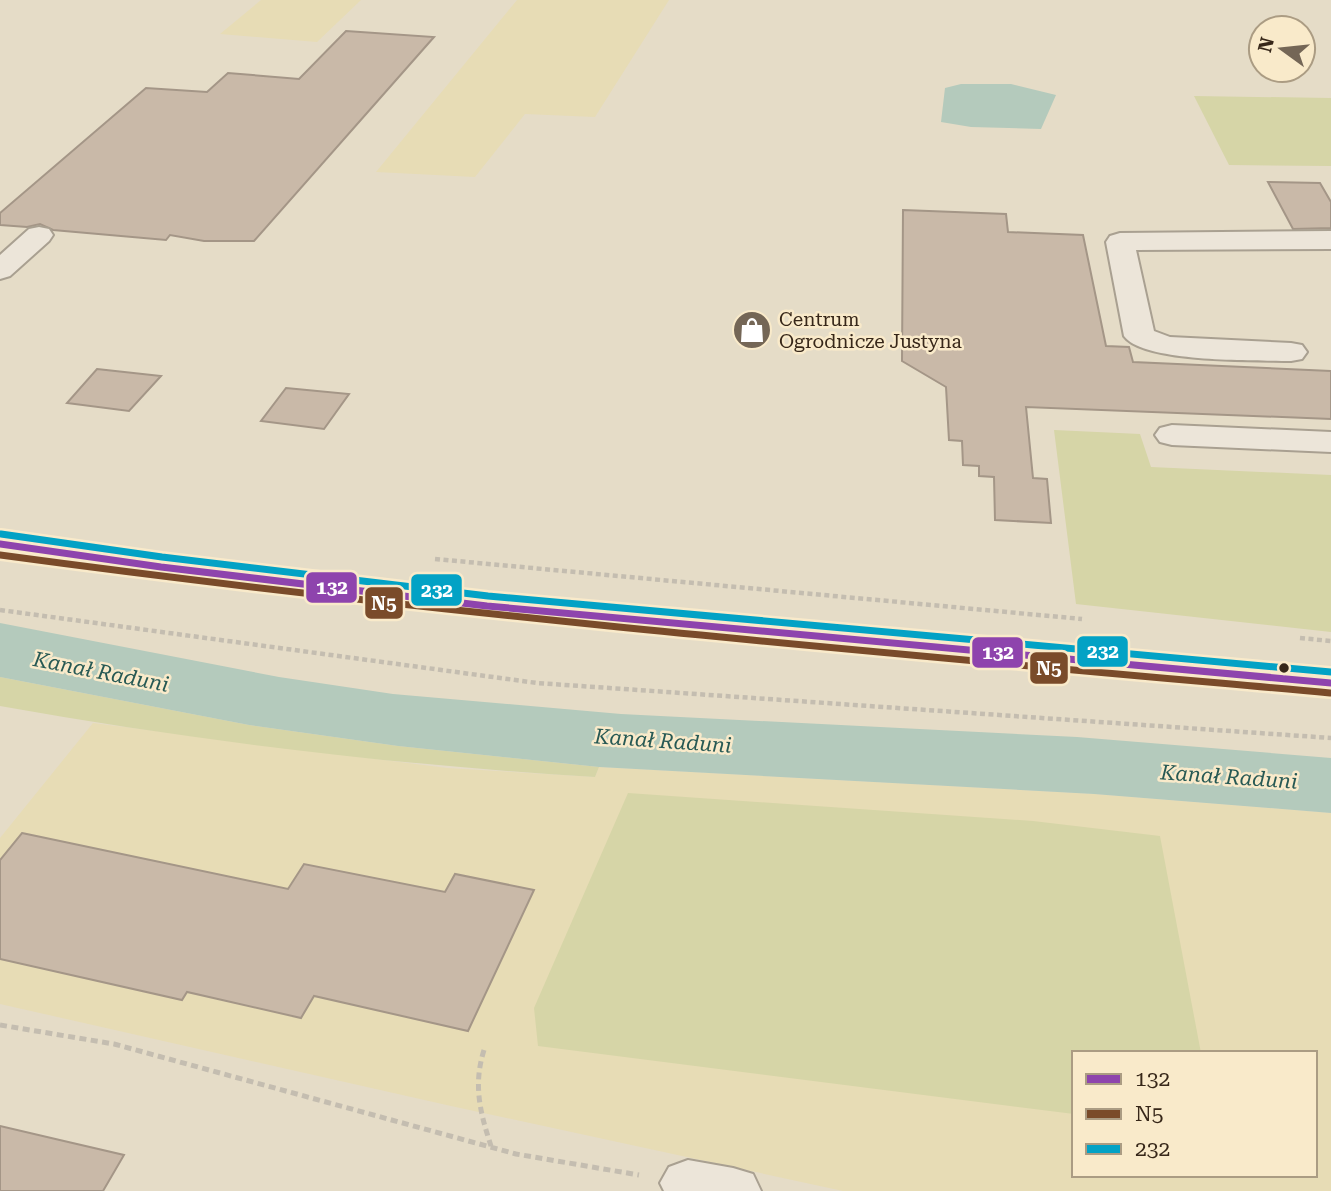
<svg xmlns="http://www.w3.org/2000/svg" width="1331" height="1191" font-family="'Roboto Serif',serif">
	<rect width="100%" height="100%" fill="#e5dcc7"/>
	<path fill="#e7dcb5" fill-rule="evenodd" d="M261,0H361L317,42L220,34Z
		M517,0H669L595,117L525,114L475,177L376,172Z
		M93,723L447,768L595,777L599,767L1094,794L1331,813V1191H843L451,1106L0,1004V838ZM1074,1053H1315V1175H1074Z"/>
	<path fill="#d6d5a7" d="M1194,96L1331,98V166L1229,165Z
		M1054,430L1140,434L1151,467L1331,475V632L1076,604Z
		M0,677L249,725L398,746L599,767L595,777C396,765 196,741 0,706Z
		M628,793L1033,821L1160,836L1201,1053H1074V1114L538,1046L534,1008Z"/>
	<path fill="#b4cabc" d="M961,84H1011L1056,95L1041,129L971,127L941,122L945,88Z
		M0,623L279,677L393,694L621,714L1077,737L1331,758V813L1094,794L599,767L398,746L249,725L0,677Z"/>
	<path fill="#c9b9a8" stroke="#a49687" stroke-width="2" d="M346,31L434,37L254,241H204L170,235L166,240L53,230L40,224L27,227L0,225V213L146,88L207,92L228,73L299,79Z
		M1268,182L1320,183L1331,202V228L1293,229Z
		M903,210L1006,214L1008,232L1083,235L1106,346L1129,347L1133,362L1331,371V419L1026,407L1033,478L1047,479L1051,523L995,520L994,477L979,476V466L963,465L962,441L949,440L946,387L902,361Z
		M97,369L161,376L129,411L67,403Z
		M286,388L349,394L324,429L261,421Z
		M22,833L288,889L304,864L445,892L455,874L534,890L468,1031L314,996L301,1018L187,992L182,1000L0,959V860Z
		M0,1126L64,1141L124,1155L103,1191H0Z"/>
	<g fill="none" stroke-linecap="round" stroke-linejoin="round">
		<defs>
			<path id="minor" d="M39,227L49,229L53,235L49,241L10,276L0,279V255L29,229Z
				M1331,231V249L1136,250L1154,331L1170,337L1291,343L1302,345L1307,352L1302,359L1291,361C1257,360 1143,363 1124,336L1106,242L1110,236L1120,233Z
				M1172,425L1331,432V452L1172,445L1160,442L1155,435L1160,428Z
				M688,1160L733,1168L753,1174L761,1191H664L660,1183L669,1167Z"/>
			<path id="major" d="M0,533L161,556L487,594L1331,670V696C887,655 442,619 0,555Z"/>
		</defs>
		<use href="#minor" stroke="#a9a091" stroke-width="4"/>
		<use href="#major" stroke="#8e8578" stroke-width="4"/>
		<path stroke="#c4bdb0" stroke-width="4.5" stroke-dasharray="5 3.5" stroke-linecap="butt" d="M435,559L1082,619
			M0,610L537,683L1331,738
			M1300,638L1331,641"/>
		<path stroke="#c4bdb0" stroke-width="5" stroke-dasharray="7 4.5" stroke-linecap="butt" d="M0,1025L114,1044L516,1154L639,1175
			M484,1050C473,1085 480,1112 491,1146"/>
		<use href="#minor" fill="#ece5d9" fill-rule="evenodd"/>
		<use href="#major" fill="#e4dcca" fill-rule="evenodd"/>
		<defs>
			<path id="bus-1" d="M0,544L161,567L487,606L1331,683"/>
			<path id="bus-2" d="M0,555C442,615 886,653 1330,693"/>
			<path id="bus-3" d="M1,534L162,557L488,596L1331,672"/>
		</defs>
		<use href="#bus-1" stroke="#f9eaca" stroke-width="12"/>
		<use href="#bus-2" stroke="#f9eaca" stroke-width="12"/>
		<use href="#bus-3" stroke="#f9eaca" stroke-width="12"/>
		<use href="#bus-1" stroke="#8e44ad" stroke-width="7"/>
		<use href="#bus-2" stroke="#7a4b2a" stroke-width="7"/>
		<use href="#bus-3" stroke="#03a2c5" stroke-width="7"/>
	</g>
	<defs>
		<symbol id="shop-disc" viewBox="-11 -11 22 22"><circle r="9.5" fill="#746656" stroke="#f9eaca"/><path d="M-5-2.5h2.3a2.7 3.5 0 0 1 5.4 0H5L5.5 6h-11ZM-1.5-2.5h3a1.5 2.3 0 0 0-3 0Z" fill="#fff"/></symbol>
	</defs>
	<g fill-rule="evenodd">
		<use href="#shop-disc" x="730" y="308" width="44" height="44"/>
	</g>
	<circle fill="#372719" stroke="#f9eaca" stroke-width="2.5" cx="1284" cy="668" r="6"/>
	<g text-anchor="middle" stroke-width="5" stroke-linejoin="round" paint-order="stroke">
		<g font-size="19" fill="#372719" stroke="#f9eaca" text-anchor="start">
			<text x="779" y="326">Centrum<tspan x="779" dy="22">Ogrodnicze Justyna</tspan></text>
		</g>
		<g font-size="21" font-style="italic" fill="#275954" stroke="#f9eaca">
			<text transform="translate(101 672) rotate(11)" y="7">Kanał Raduni</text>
			<text transform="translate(663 741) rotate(4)" y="7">Kanał Raduni</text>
			<text transform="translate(1229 777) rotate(4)" y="7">Kanał Raduni</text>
		</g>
	</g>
	<g stroke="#f9eaca" stroke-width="2.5">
		<rect x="305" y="571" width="53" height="33" rx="7" fill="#8e44ad"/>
		<rect x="410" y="573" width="53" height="34" rx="7" fill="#03a2c5"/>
		<rect x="364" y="586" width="40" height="34" rx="7" fill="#7a4b2a"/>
		<rect x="1076" y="635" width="53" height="33" rx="7" fill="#03a2c5"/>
		<rect x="971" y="636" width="53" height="33" rx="7" fill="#8e44ad"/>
		<rect x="1029" y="651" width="40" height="34" rx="7" fill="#7a4b2a"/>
	</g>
	<g font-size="19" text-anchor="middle" font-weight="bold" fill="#fff">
		<text x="332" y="594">132</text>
		<text x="437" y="597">232</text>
		<text x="384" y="610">N5</text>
		<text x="1103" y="658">232</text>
		<text x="998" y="659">132</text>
		<text x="1049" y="675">N5</text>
	</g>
	<rect x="1072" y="1051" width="245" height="126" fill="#f9eaca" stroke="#ab9c83" stroke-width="2"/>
	<rect x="1086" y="1074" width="35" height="10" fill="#8e44ad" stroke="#ab9c83" stroke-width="2"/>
	<text x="1135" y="1086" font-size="21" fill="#372719">132</text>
	<rect x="1086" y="1109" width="35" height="10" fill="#7a4b2a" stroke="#ab9c83" stroke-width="2"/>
	<text x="1135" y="1121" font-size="21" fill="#372719">N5</text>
	<rect x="1086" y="1144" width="35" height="10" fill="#03a2c5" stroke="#ab9c83" stroke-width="2"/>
	<text x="1135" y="1156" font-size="21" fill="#372719">232</text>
	<g transform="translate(1282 49) rotate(285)"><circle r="33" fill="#f9eaca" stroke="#ab9c83" stroke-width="2"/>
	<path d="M0-5L12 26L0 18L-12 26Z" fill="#746656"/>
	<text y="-10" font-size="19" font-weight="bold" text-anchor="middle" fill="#372719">N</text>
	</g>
</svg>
